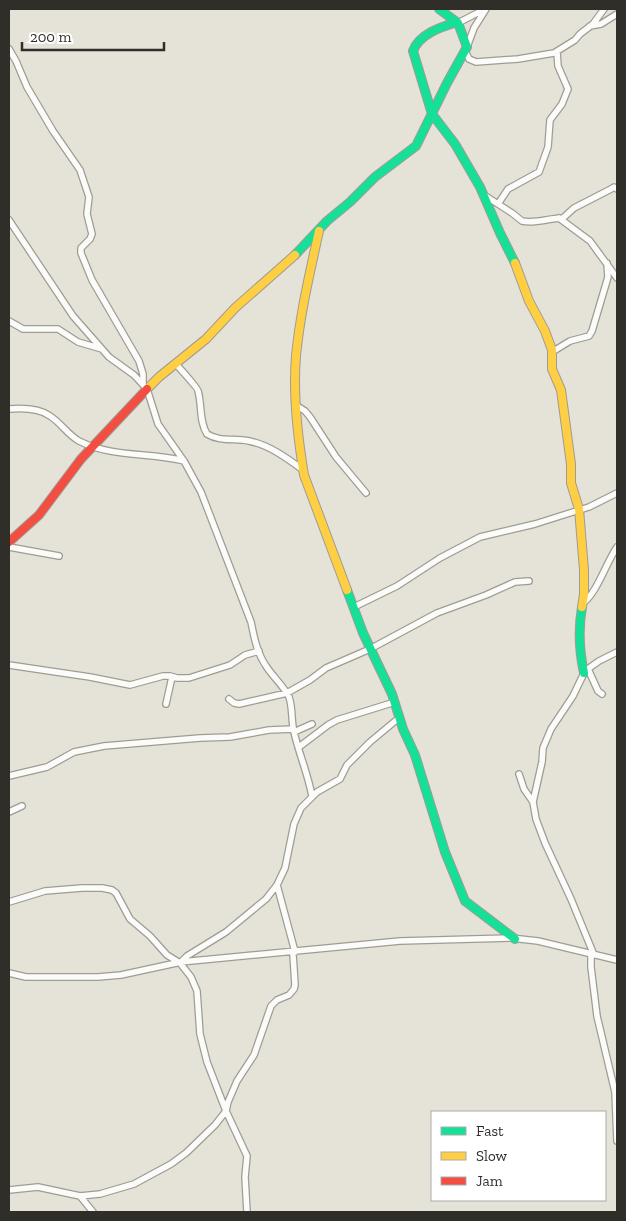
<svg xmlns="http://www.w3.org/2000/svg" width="626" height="1221" font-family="'Zilla Slab',serif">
	<rect width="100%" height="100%" fill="#e5e2d8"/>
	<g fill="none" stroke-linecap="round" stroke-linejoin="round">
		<defs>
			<path id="street" d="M458,23L485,9
				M590,26L601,24L617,14
				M467,47L474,28L486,9
				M9,49L16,61L27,87L53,131L80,170L89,197L87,214L92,234L90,239L81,248V253L92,280L139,361L143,374V384
				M465,51L469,59L476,62L518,59L554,53L575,40L580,34L593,24L604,9
				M484,195L512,213L522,221C535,224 549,218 563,218L574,208L611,189L614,187L617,189
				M498,204L508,189L539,172L548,147L550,120L562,104L568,89L558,66L557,52
				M559,218L590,241L617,278
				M9,220L73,316L109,357L134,375L147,389L158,424L184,461L201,492L251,622C254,637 257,653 266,666C273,677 283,685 289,697C293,708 291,721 294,732C299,754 308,774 312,796
				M9,321L23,329H58L78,342L102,349
				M552,352L570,341L589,336L592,331L608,277L607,263
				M176,364C180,369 198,388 198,391C202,404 199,422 207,434C220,442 234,438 249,441C269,445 287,458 303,470
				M297,406L305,411L310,417L336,457L366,493
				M9,409C22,408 39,408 50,416C61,423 68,435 79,441C113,458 150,452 184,461
				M9,547L59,556
				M583,603C597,593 606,563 617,547
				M354,607L397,586L440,558L480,537L535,524L589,507L617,493
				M9,665L90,677L130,685L163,676H170L177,678H189L230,665L245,655L259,651
				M588,669L598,691L602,694
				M229,699L234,703L239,704L287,693L310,680L326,668L370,649L437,613L486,595L515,582L529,581
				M166,704L172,677
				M294,732L312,724
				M299,747L328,725L337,720L395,702
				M519,774L524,789L533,802
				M9,776L47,767L74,752L104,746L200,738L230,737L269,730L293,729
				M9,812L22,806
				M9,902L45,891L82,888H102L112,890L116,893L130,919L150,936L167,955L180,963L191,977L197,991L200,1034L207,1062L226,1111L247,1156L245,1177L247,1212
				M591,954V967L597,1016L615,1092L617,1141
				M594,955L571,899L545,843L536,819L533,802L542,762L543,748L551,729L573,696L585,671L599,661L617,652
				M181,962L187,956L226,932L266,899L277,885L285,868L294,824L301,808L317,792L340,779L347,765L370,742L400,717
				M9,973L26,977H98L121,975L181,962L400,941L511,938L538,941L617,960
				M9,1190L38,1187L80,1196L100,1194L134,1184L171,1164L186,1153L215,1125L226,1111L228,1102L237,1081L254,1055L271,1006L277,1000L289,995L294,989L295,985L293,954L296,951L294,948L277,885
				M80,1196L93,1212"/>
			<path id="fast" d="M457,22C441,27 419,34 413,51L432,114L455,144L480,187L500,233L515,263
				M295,255L327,221L350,202L375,177L416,146L447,83L467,47L458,23L439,9
				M347,590L363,633L392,694L403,729L415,755L445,852L465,901L515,939
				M582,607C578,630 579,650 584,673"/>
			<path id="slow" d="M319,231C310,272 300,314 296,356C293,392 298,439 304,475L347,590
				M515,263L529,301L545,331L552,350V369L561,390L571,464V483L579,509L584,570V594L582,607
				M147,389L159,377L206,339L235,308L295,255"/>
			<path id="jam" d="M9,542L39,515L81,459L147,389"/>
		</defs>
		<use href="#street" stroke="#9f9c94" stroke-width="8"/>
		<use href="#fast" stroke="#9f9c94" stroke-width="10"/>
		<use href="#slow" stroke="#9f9c94" stroke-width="10"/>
		<use href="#jam" stroke="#9f9c94" stroke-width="10"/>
		<use href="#street" stroke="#fbfbf9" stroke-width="5.5"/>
		<use href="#fast" stroke="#16e098" stroke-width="8"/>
		<use href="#slow" stroke="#ffcf43" stroke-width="8"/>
		<use href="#jam" stroke="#f24e42" stroke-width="8"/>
	</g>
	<rect width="626" height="1221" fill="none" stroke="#302e28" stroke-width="20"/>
	<rect x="431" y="1111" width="175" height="90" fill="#ffffff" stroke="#acaba9"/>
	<rect x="441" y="1127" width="25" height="8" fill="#16e098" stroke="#acaba9"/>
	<text x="476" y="1136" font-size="15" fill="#302e28">Fast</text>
	<rect x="441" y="1152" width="25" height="8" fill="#ffcf43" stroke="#acaba9"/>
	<text x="476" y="1161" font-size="15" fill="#302e28">Slow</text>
	<rect x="441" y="1177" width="25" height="8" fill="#f24e42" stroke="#acaba9"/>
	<text x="476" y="1186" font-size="15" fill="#302e28">Jam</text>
	<path d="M22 42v8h142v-8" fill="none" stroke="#302e28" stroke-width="2.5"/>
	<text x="30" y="42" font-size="15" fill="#302e28" stroke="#ffffff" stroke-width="4" paint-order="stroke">200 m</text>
</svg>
